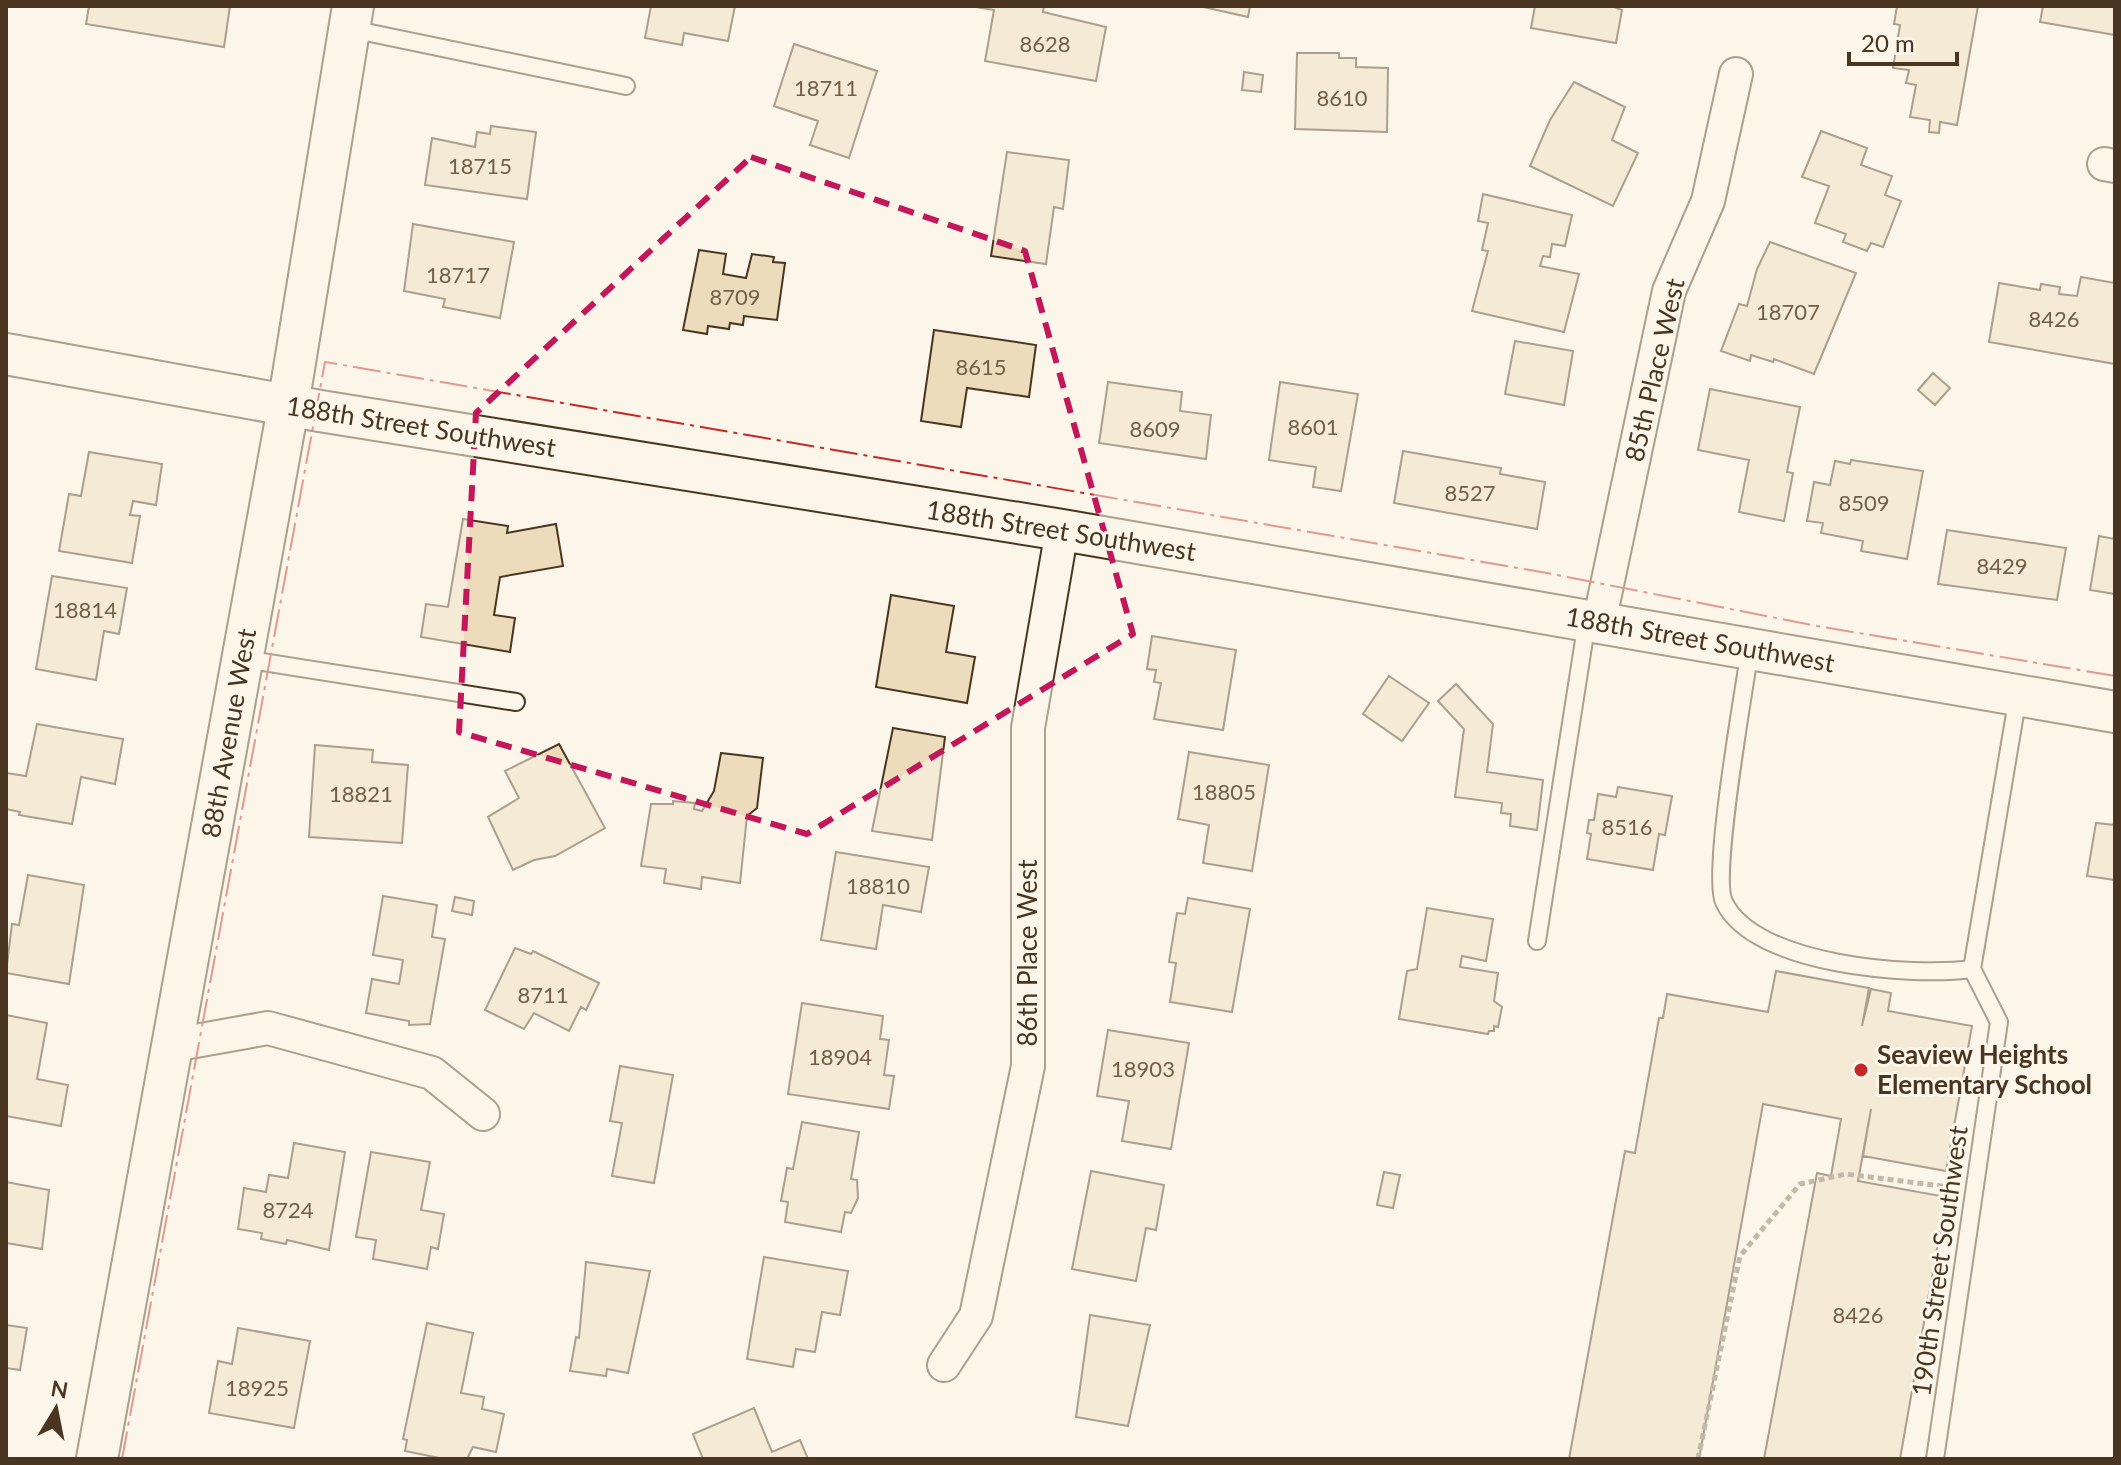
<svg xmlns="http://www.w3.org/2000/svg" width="2121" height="1465" font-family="Lato,sans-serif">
	<rect width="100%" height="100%" fill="#fbf6e9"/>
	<path fill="#ecdcbc" stroke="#4a3520" stroke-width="2" d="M89,6H230L224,47L86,24Z
		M651,6H735L728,41L684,33L682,45L645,38Z
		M970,6H1044L1043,12L1106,27L1096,81L985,61L994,10Z
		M1199,6H1250L1248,17Z
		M1535,6H1611L1622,10L1616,43L1531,28Z
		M1897,6H1978L1957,125L1940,122L1939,133L1929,132L1930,120L1910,117L1916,85L1906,83L1909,70L1893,68L1900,25L1894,24Z
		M2043,6H2115V35L2040,22Z
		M794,44L877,71L849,158L810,145L818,121L774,106Z
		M1297,53H1339V58H1356V67L1388,68L1387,132L1295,129Z
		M1244,72L1263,75L1261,92L1242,90Z
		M1574,82L1625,107L1612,140L1638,153L1613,206L1530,166L1550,120Z
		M491,126L536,132L527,199L425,185L432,138L475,147L477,132L490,134Z
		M1821,131L1867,148L1861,165L1892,176L1885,195L1901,201L1883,247L1871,243L1867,251L1843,242L1846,234L1815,223L1829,186L1802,177Z
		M1007,152L1069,160L1063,209L1054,207L1046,264L991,256Z
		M1483,194L1572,215L1565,246L1552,244L1550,257L1543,256L1540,266L1579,274L1564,332L1472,311L1488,251L1482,250L1488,223L1478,221Z
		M413,224L514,242L500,318L443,307L445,299L404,291Z
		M1770,242L1856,273L1814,374L1774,359L1773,362L1751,355L1750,361L1721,351L1739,304L1747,306L1757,269Z
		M699,250L726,254L723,274L746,278L752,254L774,257L773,262L785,263L777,320L744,316L743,325L730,323L729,329L708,326L707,334L683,330Z
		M2081,277L2115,283V364L1989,342L1999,283L2040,290L2041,284L2060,287L2059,294L2077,296Z
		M934,330L1036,345L1029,397L967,388L961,427L921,421Z
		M1515,341L1573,351L1564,405L1505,394Z
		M1933,373L1950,388L1935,405L1918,390Z
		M1108,382L1182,392L1180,411L1211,415L1206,459L1099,443Z
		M1280,382L1358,394L1341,491L1313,487L1316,467L1269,460Z
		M1710,389L1800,407L1787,472L1793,473L1784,521L1739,512L1749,460L1698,450Z
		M1403,451L1501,468L1500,474L1545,482L1537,529L1394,503Z
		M89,452L162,464L156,505L133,501L130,515L140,516L132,563L59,551L69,494L81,496Z
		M1851,460L1923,471L1907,559L1861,551L1863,541L1821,533L1823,523L1807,521L1814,482L1830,485L1835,461L1850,464Z
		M463,519L508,526L507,533L556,524L563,566L500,577L494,615L515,618L510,652L421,637L426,604L448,607Z
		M1947,530L2066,548L2057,600L1938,584Z
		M2099,536L2115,539V594L2090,590Z
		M52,576L127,588L119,634L104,631L96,680L36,669Z
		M891,595L954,606L946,652L975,657L967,703L876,687Z
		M1152,636L1236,650L1223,730L1154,719L1161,683L1154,682L1156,670L1147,669Z
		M1389,676L1429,703L1402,741L1363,714Z
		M1456,684L1493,724L1487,772L1543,780L1537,830L1510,826L1511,814L1501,813L1502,803L1455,797L1464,729L1438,701Z
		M37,724L123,739L115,784L81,777L72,824L19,815L20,812L6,809V773L26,776Z
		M893,728L945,737L932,840L872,831Z
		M559,744L605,828L555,856L534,860L513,870L488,817L519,798L505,771Z
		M315,745L373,750L372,762L408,765L402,843L309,837Z
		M1189,752L1269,765L1252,871L1203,863L1209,825L1178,819Z
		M721,753L763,758L757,808L747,816L740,883L702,877L701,889L664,883L666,869L641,866L651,804H673V801L695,803L694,809L702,811L714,791Z
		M1618,787L1672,796L1665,835L1659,834L1653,870L1587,859L1591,834L1587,833L1589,820H1594L1598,794L1616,797Z
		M2096,823L2115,825V880L2087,876Z
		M836,852L929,867L921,912L883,905L876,949L821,940Z
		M28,875L84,885L69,984L6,973L12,924L19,925Z
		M383,896L437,905L432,937L445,939L430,1024L409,1025V1021L366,1013L372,979L399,984L403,960L373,955Z
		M455,897L474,901L472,915L452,911Z
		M1188,898L1250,909L1232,1012L1170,1002L1176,963L1169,962L1177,913L1185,914Z
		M1427,908L1493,919L1486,961L1462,956L1460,967L1498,973L1494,1001L1502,1007L1498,1027L1494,1026V1031H1489L1488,1034L1399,1019L1407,971L1417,969Z
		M515,948L531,954L533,951L599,983L586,1010L581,1007L569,1031L534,1013L524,1029L485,1010Z
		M1776,971L1869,988L1862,1026L1871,989L1891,993L1888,1011L1972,1026L1946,1171L1863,1156L1871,1109L1858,1181L1946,1197L1900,1459H1764L1817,1173L1831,1176L1841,1119L1763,1104L1699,1459H1569L1625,1151L1635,1153L1659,1018H1663L1667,994L1768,1012Z
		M802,1003L883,1016L880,1039L889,1040L884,1075L894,1076L889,1109L788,1094Z
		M6,1015L47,1023L37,1079L68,1085L61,1126L6,1116Z
		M1108,1030L1189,1043L1171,1149L1122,1141L1129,1101L1097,1096Z
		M620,1066L673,1075L654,1183L612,1176L622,1123L610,1121Z
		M802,1122L859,1132L851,1179L857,1180L858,1198L851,1213L845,1212L841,1232L785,1222L788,1202L781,1201L787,1168L793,1169Z
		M294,1143L345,1152L329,1250L287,1240L286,1244L261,1239L262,1233L238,1229L244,1188L266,1192L269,1175L288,1178Z
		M371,1152L430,1162L421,1210L444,1214L438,1249L431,1247L427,1269L373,1259L376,1240L356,1237Z
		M1091,1171L1164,1185L1156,1230L1146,1228L1136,1281L1072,1269Z
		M1384,1172L1400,1175L1393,1208L1377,1205Z
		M6,1182L49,1190L42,1249L6,1243Z
		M764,1257L848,1271L840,1315L822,1312L815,1352L796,1349L793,1367L747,1359Z
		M586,1262L650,1271L628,1373L607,1369L606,1376L570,1371L576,1337L579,1338Z
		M1090,1315L1150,1325L1128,1426L1076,1417Z
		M427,1323L473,1333L461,1393L484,1397L482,1409L504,1414L496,1452L473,1447L467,1459H444L405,1451L407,1440L403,1439Z
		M6,1325L27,1328L20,1370L6,1368Z
		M238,1328L310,1341L294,1428L209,1413L218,1361L232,1364Z
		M754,1408L772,1452L800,1440L808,1459H703L693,1434Z"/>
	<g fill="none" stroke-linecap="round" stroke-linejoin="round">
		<defs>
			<path id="service" d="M351,29L626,86
				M1750,649C1744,691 1711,875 1724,902C1754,966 1913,977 1972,969
				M244,659L516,702
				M1537,941L1587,621
				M1935,1459L1999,1022L1972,969L2018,696"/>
			<path id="minor" d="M2104,164L2115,166
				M1599,623L1669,291L1708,201L1736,74
				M173,1045L268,1028L432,1073L483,1114
				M944,1365L976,1316L1028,1066V728L1062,530"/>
			<path id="tertiary" d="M6,354L320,411L1062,530L2115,712
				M97,1459L284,430L353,6"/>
		</defs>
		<use href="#service" stroke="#4a3520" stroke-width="20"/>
		<use href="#minor" stroke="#4a3520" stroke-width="36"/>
		<use href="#tertiary" stroke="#4a3520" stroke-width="44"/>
		<path stroke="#7f6f5c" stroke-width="5" stroke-dasharray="6 4" stroke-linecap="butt" d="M1698,1459L1740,1256L1800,1184L1846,1174L1950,1187"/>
		<use href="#service" stroke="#fbf6e9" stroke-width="16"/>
		<use href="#minor" stroke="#fbf6e9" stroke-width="32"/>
		<use href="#tertiary" stroke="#fbf6e9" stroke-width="40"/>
		<path stroke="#c62828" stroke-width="2" stroke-dasharray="28 6 4 6" stroke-linecap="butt" d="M122,1459L325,362L1547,573L1817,626L2115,676"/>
	</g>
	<path d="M0 0H2121V1465H0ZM751,157L1025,251L1133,634L807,834L459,732L476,413Z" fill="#fbf6e9" fill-opacity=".55" fill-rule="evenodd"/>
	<path fill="none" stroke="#c2185b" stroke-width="6" stroke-dasharray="16 10" stroke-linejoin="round" d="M751,157L1025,251L1133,634L807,834L459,732L476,413Z"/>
	<circle fill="#c62828" stroke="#fbf6e9" stroke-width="3" cx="1861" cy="1070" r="8"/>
	<g text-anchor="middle" stroke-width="6" stroke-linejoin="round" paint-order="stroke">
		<g font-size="22" fill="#725f47">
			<text x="1045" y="52">8628</text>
			<text x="826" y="96">18711</text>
			<text x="1342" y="106">8610</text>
			<text x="480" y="174">18715</text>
			<text x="458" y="283">18717</text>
			<text x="735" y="305">8709</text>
			<text x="1788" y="320">18707</text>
			<text x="2054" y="327">8426</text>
			<text x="981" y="375">8615</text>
			<text x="1313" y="435">8601</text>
			<text x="1155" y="437">8609</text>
			<text x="1470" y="501">8527</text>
			<text x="1864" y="511">8509</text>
			<text x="2002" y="574">8429</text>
			<text x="85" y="618">18814</text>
			<text x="1224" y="800">18805</text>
			<text x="361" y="802">18821</text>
			<text x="1627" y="835">8516</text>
			<text x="878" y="894">18810</text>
			<text x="543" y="1003">8711</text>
			<text x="840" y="1065">18904</text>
			<text x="1143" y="1077">18903</text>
			<text x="288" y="1218">8724</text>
			<text x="1858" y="1323">8426</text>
			<text x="257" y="1396">18925</text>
		</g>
		<g font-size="26" fill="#4a3520" stroke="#fbf6e9">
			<text transform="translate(1655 370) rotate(-77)" y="9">85th Place West</text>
			<text transform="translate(421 427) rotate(9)" y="9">188th Street Southwest</text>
			<text transform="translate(1061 531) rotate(9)" y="9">188th Street Southwest</text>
			<text transform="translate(1700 640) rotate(10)" y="9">188th Street Southwest</text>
			<text transform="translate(229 733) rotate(-80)" y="9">88th Avenue West</text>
			<text transform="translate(1028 953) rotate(-90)" y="9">86th Place West</text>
			<text transform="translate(1940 1261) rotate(-82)" y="9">190th Street Southwest</text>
		</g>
		<g font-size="26" font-weight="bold" fill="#4a3520" stroke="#fbf6e9" text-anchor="start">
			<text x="1877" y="1064">Seaview Heights<tspan x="1877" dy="30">Elementary School</tspan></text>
		</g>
	</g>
	<rect width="2121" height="1465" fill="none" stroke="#4a3520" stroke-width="16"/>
	<g transform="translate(56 1409) rotate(10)" stroke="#fbf6e9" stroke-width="6" paint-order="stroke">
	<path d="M0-6L14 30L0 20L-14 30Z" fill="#4a3520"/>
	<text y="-12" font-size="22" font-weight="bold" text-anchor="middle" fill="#4a3520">N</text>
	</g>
	<path d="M1849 52v12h108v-12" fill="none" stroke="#4a3520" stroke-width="4"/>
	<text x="1861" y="52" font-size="24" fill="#4a3520" stroke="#fbf6e9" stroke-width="6" paint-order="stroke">20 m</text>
</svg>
